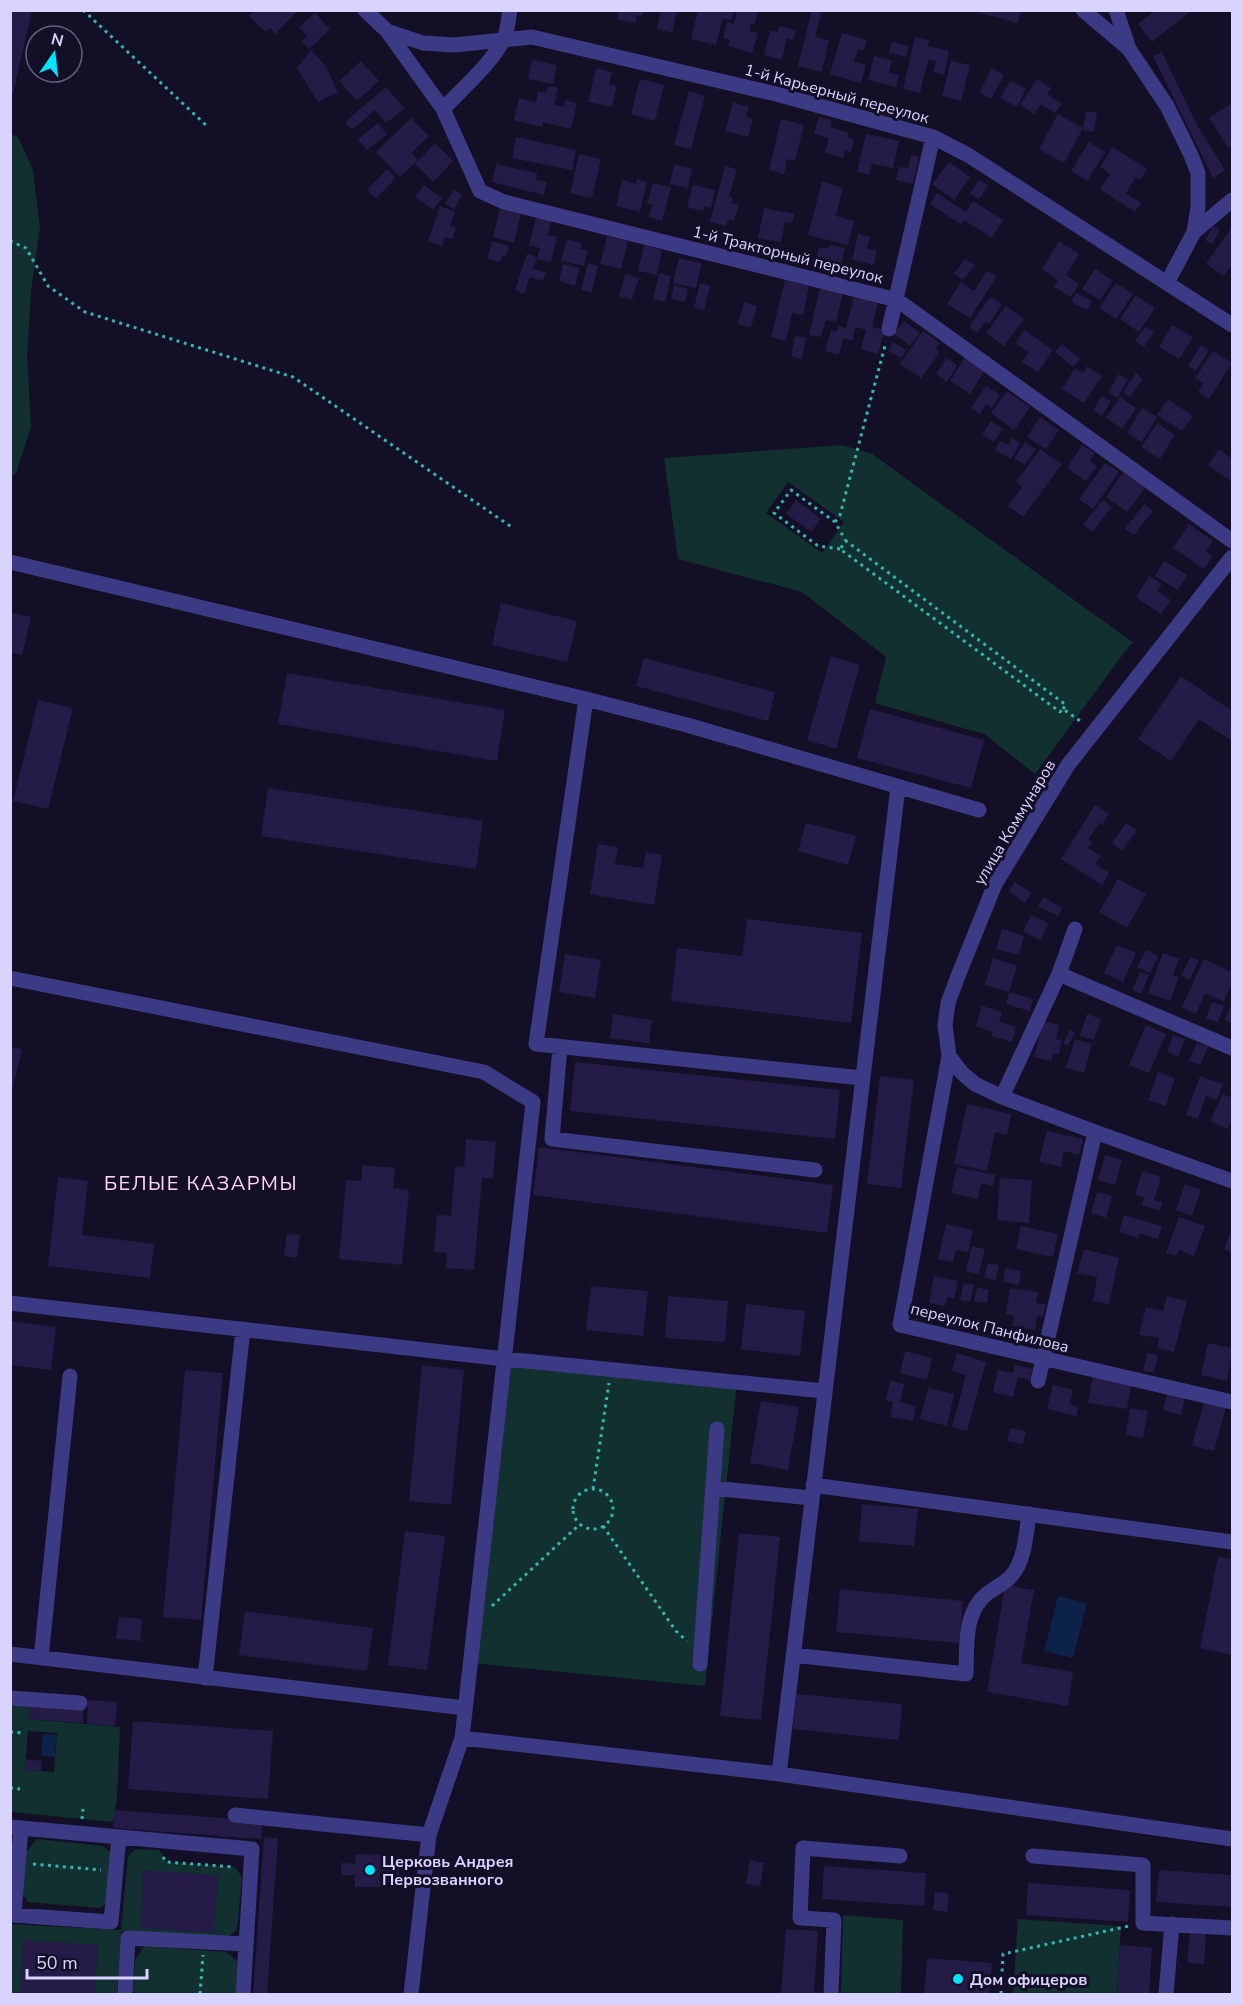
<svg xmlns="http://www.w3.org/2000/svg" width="1243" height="2005" font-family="'Nunito Sans',sans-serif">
	<rect width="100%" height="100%" fill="#130f26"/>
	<path fill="#12302f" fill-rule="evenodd" d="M11,134L18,137L33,170L40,227L31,292L27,357L31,427L16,473L11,478Z
		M842,445L872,454L1134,643L1129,646L1035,774L984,734L875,703L886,657L802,592L678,559L664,458ZM788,482L844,522L822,553L766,513Z
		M505,1359L737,1382L705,1686L471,1663Z
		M16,1705L29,1707L28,1719L120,1727L117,1798L113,1822L11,1812L10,1708ZM28,1731L57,1733L54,1772L25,1770Z
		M37,1839L103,1846L111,1853L107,1903L100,1908L28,1902L23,1895L26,1852Z
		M136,1849L159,1850L166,1862L235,1867L242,1877L237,1930L226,1938L121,1931L117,1994H11L10,1924L121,1930L128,1856Z
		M843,1915L903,1920L901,1994H841Z
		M1018,1919L1121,1926L1117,1994H1013Z
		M144,1946L226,1952L237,1961L236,1994H137L133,1991L135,1960Z"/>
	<path fill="#0c2248" d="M1058,1596L1087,1603L1073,1658L1044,1651Z
		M43,1734L56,1735L55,1757L41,1756Z"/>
	<path fill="#241b47" d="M10,10H32L13,94L10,93Z
		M255,10H299L275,34L270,28L266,32L249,16Z
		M619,10H646L641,16L637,15L635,23L617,19Z
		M661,10H677L672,33L657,29Z
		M698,10H734L731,21L723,18L716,45L691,39Z
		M737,10H758L754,25L751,24L750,31L758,33L752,53L728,46L730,40L723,38L727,22L734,24Z
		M812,10L821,13L815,37L829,40L822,72L798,66Z
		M970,10H1021L1018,23Z
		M1156,10H1192L1152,42L1138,24Z
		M315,13L330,29L309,49L302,41L307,36L299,27Z
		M779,26L796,30L793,40L787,38L782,60L764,55L770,31L778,32Z
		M842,33L867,40L864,51L858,49L854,62L866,65L861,83L830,74Z
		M915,37L929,40L928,46L949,51L944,75L933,72L936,61L928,60L920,93L903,89Z
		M892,42L909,46L906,57L889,53Z
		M311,50L325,65L338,92L318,102L297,68Z
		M1162,52L1196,123L1225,170L1213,178L1153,56Z
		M874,56L892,60L889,73L899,75L896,87L868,80Z
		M532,60L557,65L553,84L528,79Z
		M361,61L379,81L357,101L339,81Z
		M951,61L970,65L961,101L942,96Z
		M596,68L612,72L609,85L617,86L612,107L588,102Z
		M992,68L1004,75L991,99L979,92Z
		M640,79L664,85L655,121L631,114Z
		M1037,79L1051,88L1047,94L1062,104L1055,113L1041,104L1034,114L1020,105Z
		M1010,81L1026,89L1017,107L1000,98Z
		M548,86L558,88L554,105L564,107L565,100L577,103L571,129L543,122L542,127L514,120L519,98L536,102L538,91L546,93Z
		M386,87L405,108L386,123L375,110L352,130L345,122Z
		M689,91L705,96L691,149L674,145Z
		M733,102L749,107L746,117L753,119L748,137L725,131Z
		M1232,103V146L1228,148L1209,118Z
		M1086,111L1097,113L1094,132L1083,130Z
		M1058,114L1083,128L1064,163L1039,149Z
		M819,117L832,120L830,127L849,133L848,138L854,139L851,152L845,150L843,158L825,153L829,138L814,134Z
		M411,118L429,136L411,153L418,160L400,177L376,152Z
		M781,119L804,125L795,161L787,159L784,174L769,170Z
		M378,123L387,134L367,150L358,139Z
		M866,134L899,141L893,168L872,164L869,175L857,172Z
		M516,137L576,150L572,170L512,158Z
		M1089,142L1105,152L1087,181L1071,171Z
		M435,143L453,161L433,182L415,164Z
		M1113,147L1147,169L1140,180L1136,177L1126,193L1141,203L1135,212L1100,189L1110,174L1100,167Z
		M579,154L601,159L592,198L570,193Z
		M911,155L919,157L913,184L896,180L899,167L908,168Z
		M949,162L970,177L954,200L932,184Z
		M496,164L537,173L536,180L547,182L544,195L492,182Z
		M674,165L692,168L688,188L670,184Z
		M725,166L737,169L729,196L733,199L732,203L739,205L734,221L728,220L726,226L710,222Z
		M387,169L396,178L376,198L367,190Z
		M637,179L647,182L640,212L616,206L622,180L636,184Z
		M979,180L988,185L979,199L970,194Z
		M822,182L843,188L836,216L854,221L848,245L808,235Z
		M653,183L671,187L662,221L649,217L652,205L647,204Z
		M424,185L442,198L433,210L415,197Z
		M693,185L715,190L711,208L704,206L703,211L687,207Z
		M454,190L462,195L454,209L445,204Z
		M937,193L966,212L973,201L1003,220L992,238L964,220L961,224L930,204Z
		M440,206L455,212L450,226L456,228L452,239L445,237L442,246L428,241Z
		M764,208L794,214L792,223L785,222L781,242L758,238Z
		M500,209L521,214L514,243L493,237Z
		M536,218L551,221L548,235L557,237L551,262L537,259L540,248L529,245Z
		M1213,226L1220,230L1212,244L1205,240Z
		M1232,227V264L1224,276L1206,264Z
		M858,234L870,237L867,248L877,251L874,265L852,260Z
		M607,236L628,241L621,269L600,264Z
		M567,239L582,243L580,249L588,251L584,266L561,261Z
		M492,241L509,246L506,256L502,255L500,262L487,259Z
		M1059,241L1079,254L1066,275L1079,284L1071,297L1054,287L1058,280L1042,269Z
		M644,245L662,250L657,275L638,271Z
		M829,245L845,248L841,267L815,261L819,247L828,249Z
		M527,254L537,257L533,268L546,273L543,281L530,277L524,294L515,290Z
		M679,258L702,263L696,288L673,283Z
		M965,259L975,265L963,280L954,274Z
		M588,263L598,266L592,292L581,290Z
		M563,264L580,268L575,286L559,281Z
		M1095,269L1113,281L1100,300L1082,289Z
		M987,271L997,276L970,318L947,304L961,282L974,291Z
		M659,273L671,276L665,302L653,299Z
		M625,274L639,278L632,300L619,296Z
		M785,280L809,286L803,315L792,313L786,341L771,337Z
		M700,283L710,286L704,310L694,308Z
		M1116,283L1133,294L1116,319L1099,308Z
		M674,285L688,289L685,302L671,299Z
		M820,287L843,292L836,322L826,320L821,337L809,335Z
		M1076,293L1092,301L1087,310L1071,302Z
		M1136,295L1155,308L1139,332L1120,319Z
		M854,296L878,302L872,327L885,330L878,354L861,349L866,330L856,327L852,341L843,338L839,355L825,351L831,330L836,332L838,326L846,328Z
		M990,297L1002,304L989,324L985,322L977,333L969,327Z
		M744,302L757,306L751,328L738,324Z
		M1006,306L1024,319L1004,346L986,333Z
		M904,321L920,333L910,346L894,334Z
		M1172,325L1193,337L1179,359L1159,347Z
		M1145,327L1154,332L1144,347L1135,341Z
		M1024,330L1053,350L1038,372L1022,362L1029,352L1015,343Z
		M923,331L940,343L936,349L940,352L921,378L900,364Z
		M795,336L806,338L802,359L791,356Z
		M893,342L906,350L901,358L888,351Z
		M1062,344L1080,359L1073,367L1055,352Z
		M1201,345L1209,350L1196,371L1188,366Z
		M1213,351L1232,363L1209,399L1198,392L1204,383L1195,378Z
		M965,357L985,370L970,394L950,381Z
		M946,358L957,365L947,382L936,374Z
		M1087,366L1102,376L1084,403L1062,389L1075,368L1083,373Z
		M1136,373L1143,379L1130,397L1123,392Z
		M1119,374L1128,380L1117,398L1108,392Z
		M986,386L1000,395L992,408L986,404L980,414L971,408Z
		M1007,391L1030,407L1014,430L991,413Z
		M1102,396L1111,401L1102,416L1093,410Z
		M1120,397L1136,408L1122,429L1106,418Z
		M1168,399L1193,416L1182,431L1157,415Z
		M1142,408L1157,417L1142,442L1127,433Z
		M1040,417L1059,430L1046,449L1027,437Z
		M991,421L1003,429L994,442L982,435Z
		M1157,423L1175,435L1160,459L1141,447Z
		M1012,438L1020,443L1011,459L995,450L1000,441L1008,445Z
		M1025,442L1036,449L1025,465L1014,458Z
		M1082,445L1095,453L1090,461L1097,466L1086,481L1067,468Z
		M1040,449L1062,464L1023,517L1008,506L1022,487L1016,482Z
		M1219,449L1232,459V482L1208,465Z
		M1105,463L1119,472L1093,509L1079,499Z
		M1123,472L1145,488L1127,512L1106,497Z
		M796,500L821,519L811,532L786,514Z
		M1103,500L1112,507L1092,532L1083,524Z
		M1144,504L1153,511L1134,535L1125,529Z
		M1189,524L1213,541L1206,551L1213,557L1204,569L1173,548Z
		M1164,561L1187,575L1178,590L1155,576Z
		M1149,576L1162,584L1157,591L1171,600L1161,614L1136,597Z
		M501,603L577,621L567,662L492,645Z
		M10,612L31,617L22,655L10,652Z
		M831,656L860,665L836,749L807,740Z
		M644,658L775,692L768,721L636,686Z
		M287,673L505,710L497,761L278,724Z
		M1181,676L1232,711V741L1199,719L1171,761L1138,739Z
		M38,700L73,708L48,809L13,801Z
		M870,709L984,740L971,788L857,758Z
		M268,788L483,821L476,869L261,836Z
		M1095,805L1109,814L1102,825L1099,823L1088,840L1092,842L1088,848L1101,856L1095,864L1109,873L1102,885L1061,859Z
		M806,823L856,836L848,865L798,851Z
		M1126,823L1137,830L1122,851L1112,843Z
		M598,844L618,847L615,864L643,868L646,852L662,855L654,905L590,894Z
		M1118,879L1146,894L1127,928L1099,912Z
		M1015,882L1031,893L1025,903L1008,891Z
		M1043,897L1062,908L1058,916L1038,906Z
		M1031,915L1049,923L1040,940L1023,931Z
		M747,919L862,933L851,1023L671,1001L677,948L742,956Z
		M1002,929L1024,936L1019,955L996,949Z
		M1117,945L1136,953L1123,982L1104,973Z
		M1146,950L1158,956L1150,973L1137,967Z
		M1163,953L1179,959L1173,975L1179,977L1170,1001L1148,993Z
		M565,954L601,960L595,998L559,992Z
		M1191,957L1199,961L1189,980L1181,975Z
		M993,958L1017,966L1009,992L985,985Z
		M1204,959L1232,972V982L1224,1002L1205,993L1196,1014L1182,1007Z
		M1140,972L1149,975L1141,994L1132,990Z
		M1009,992L1033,999L1030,1011L1006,1004Z
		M1212,1002L1224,1006L1218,1023L1206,1018Z
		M1232,1005V1024L1224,1020Z
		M982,1006L1002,1012L999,1021L1016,1027L1012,1042L991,1036L992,1032L976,1026Z
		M613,1014L652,1020L649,1043L610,1038Z
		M1087,1014L1101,1019L1094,1040L1080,1036Z
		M1043,1021L1059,1025L1056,1039L1062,1040L1059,1054L1053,1053L1052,1061L1034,1057Z
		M1146,1025L1166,1034L1149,1073L1129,1065Z
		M1070,1030L1075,1033L1068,1046L1063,1043Z
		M1173,1035L1185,1039L1178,1057L1167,1052Z
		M1075,1039L1092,1044L1084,1073L1066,1068Z
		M1197,1043L1208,1047L1200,1065L1189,1061Z
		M10,1047L22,1049L11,1094H10Z
		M575,1062L840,1090L835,1139L570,1111Z
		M1158,1072L1175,1078L1166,1106L1148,1100Z
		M880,1076L914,1080L901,1188L867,1184Z
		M1200,1076L1223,1084L1217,1100L1206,1096L1198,1119L1186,1115Z
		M1223,1094L1232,1098V1118L1228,1129L1210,1121Z
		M967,1104L1011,1114L1007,1135L995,1132L987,1171L954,1164Z
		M1047,1131L1083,1139L1079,1155L1064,1151L1061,1167L1039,1162Z
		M466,1139L496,1142L493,1179L482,1178L474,1270L446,1268L447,1253L434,1252L437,1215L451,1216L455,1166L464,1167Z
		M539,1147L833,1185L827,1233L533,1195Z
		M1105,1155L1122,1160L1115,1185L1098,1180Z
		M363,1165L395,1168L393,1188L409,1190L402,1265L339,1259L346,1180L361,1181Z
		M957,1167L995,1175L993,1186L981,1183L978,1199L951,1193Z
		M1142,1171L1161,1177L1154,1200L1163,1202L1160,1211L1142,1205L1144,1197L1135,1195Z
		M58,1177L88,1181L82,1235L154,1244L150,1278L48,1266Z
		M1000,1178L1032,1180L1029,1223L997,1220Z
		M1185,1184L1201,1190L1192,1216L1176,1210Z
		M1097,1192L1112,1196L1106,1218L1091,1213Z
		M1124,1215L1162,1226L1158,1239L1140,1233L1138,1238L1119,1232Z
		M1179,1217L1205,1226L1194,1256L1179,1250L1176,1256L1166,1253Z
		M946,1224L973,1230L968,1252L956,1250L953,1262L938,1259Z
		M1021,1226L1058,1234L1053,1257L1016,1249Z
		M1232,1229V1253L1224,1249Z
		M287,1234L300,1235L297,1258L284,1256Z
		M972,1246L985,1249L979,1274L966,1271Z
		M1084,1249L1119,1258L1109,1304L1093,1301L1097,1277L1077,1273Z
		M988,1263L999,1265L996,1280L984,1277Z
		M1005,1268L1021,1271L1019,1285L1003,1282Z
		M934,1276L958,1281L954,1298L947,1297L945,1306L929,1303Z
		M964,1283L974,1285L970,1302L960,1300Z
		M591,1286L648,1291L643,1336L586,1330Z
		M977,1287L989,1290L987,1303L974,1301Z
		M1010,1288L1038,1292L1036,1303L1046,1304L1043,1317L1037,1316L1035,1330L1012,1326L1014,1316L1006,1314Z
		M668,1296L728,1301L725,1342L665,1338Z
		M1167,1296L1187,1301L1174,1352L1157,1348L1159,1338L1139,1335L1146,1307L1163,1311Z
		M746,1304L805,1311L800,1356L741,1349Z
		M10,1321L56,1327L51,1370L10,1365Z
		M1208,1343L1232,1348L1227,1381L1201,1375Z
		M905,1351L932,1358L927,1380L900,1373Z
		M957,1353L986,1362L967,1431L952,1427L966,1375L952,1371Z
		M1147,1353L1158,1355L1154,1373L1143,1371Z
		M422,1365L464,1370L451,1505L409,1501Z
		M1015,1365L1032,1369L1030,1380L1018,1377L1013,1397L993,1392L998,1370L1013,1373Z
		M185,1370L223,1373L201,1620L163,1617Z
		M1093,1375L1132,1382L1127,1409L1088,1403Z
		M890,1381L904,1384L900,1402L916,1406L913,1421L890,1417L893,1402L886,1401Z
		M1053,1385L1073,1390L1070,1404L1078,1407L1076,1416L1047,1409Z
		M928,1388L954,1394L947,1426L920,1419Z
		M1168,1389L1186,1394L1181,1415L1163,1410Z
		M1205,1399L1227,1405L1214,1451L1192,1445Z
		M761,1401L799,1407L788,1470L750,1463Z
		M1130,1408L1148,1411L1143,1438L1126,1435Z
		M1010,1428L1026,1431L1023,1444L1007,1441Z
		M862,1504L918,1509L914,1546L859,1541Z
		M405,1531L445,1536L427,1670L388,1665Z
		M739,1533L780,1537L761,1720L720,1716Z
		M1218,1557L1232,1559V1655L1200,1648Z
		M1005,1585L1034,1590L1021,1663L1073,1672L1068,1706L987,1692Z
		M840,1589L963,1601L959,1643L836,1632Z
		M245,1611L373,1628L367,1671L239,1655Z
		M119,1617L142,1619L140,1641L116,1639Z
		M796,1694L902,1704L899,1740L793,1729Z
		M88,1700L117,1702L115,1726L87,1724Z
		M29,1707L83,1710V1723L28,1719Z
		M133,1721L273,1731L268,1799L128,1789Z
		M26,1759L42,1761L41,1771L25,1770Z
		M114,1810L262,1821L261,1839L113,1828Z
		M264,1837L278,1838L267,1994H253Z
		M356,1854L385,1855V1860H392L399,1865V1878L391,1883H384V1887H355V1875H341V1863L355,1864Z
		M750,1860L764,1863L760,1886L746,1884Z
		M824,1866L926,1873L924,1906L822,1899Z
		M143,1870L218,1875L214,1933L140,1928Z
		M1159,1870L1232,1875V1907L1156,1902Z
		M1028,1883L1130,1890L1128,1922L1026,1915Z
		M935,1892L949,1893L947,1912L933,1910Z
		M786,1929L818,1931L814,1994H781Z
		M1190,1931L1206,1932L1204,1964L1187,1963Z
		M23,1940L98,1945L95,1994H20Z
		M1120,1945L1152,1948L1149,1994H1117Z
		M927,1958L992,1963L989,1994H924Z"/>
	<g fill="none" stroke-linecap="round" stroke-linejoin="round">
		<path stroke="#2fb8b0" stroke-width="3" stroke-dasharray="3 4.5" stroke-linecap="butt" d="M83,10L208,127
			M10,241L26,248L48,286L85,312L293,377L513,528
			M835,522L840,515L886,342
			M840,549L818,546L774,513L791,490L835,522L846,541
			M1063,709L1066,705L846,541L840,549L1060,712L1063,709L1083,723
			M593,1489L609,1383
			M573 1509a20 20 0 1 1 40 0a20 20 0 1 1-40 0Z
			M603,1526L676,1631L687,1641
			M492,1606L580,1524
			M10,1732L25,1733
			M10,1788L20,1789
			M82,1819L83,1809
			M163,1857L166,1862L235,1867
			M33,1864L101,1870
			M200,1994L203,1955
			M1001,1994L1003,1954L1129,1926"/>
		<path stroke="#3d3a85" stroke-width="15" d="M365,10L387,31L443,109L480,191L504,202L897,300L1232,541
			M1083,10L1129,49
			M1116,10L1129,49L1167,106L1191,155L1198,173V207L1194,232L1167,283
			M387,31L423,43L454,45L532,37L776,94L933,137L968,155L1232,325
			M443,109C460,91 495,60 504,38C508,30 508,19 510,10
			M1194,232L1232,200
			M889,329L933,137
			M1232,557L1068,765L995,884L958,976L948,1003L945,1025L949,1056L962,1073L975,1084L1002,1097L1095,1132L1232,1181
			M10,562L586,699L687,725L979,810
			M586,699L536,1044L862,1078
			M1059,974L1075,929
			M10,978L484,1072L533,1102L462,1738L429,1835L411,1994
			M560,1047L552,1139L815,1170
			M949,1056L900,1325L1232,1402
			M1002,1097L1059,974L1232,1048
			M10,1303L505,1359L824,1391
			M1038,1381L1095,1132
			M813,1485L1232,1542
			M713,1488L811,1498
			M10,1654L465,1708
			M793,1655L966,1674C967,1650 964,1622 979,1602C988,1589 1002,1587 1011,1576C1025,1561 1026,1534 1029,1514
			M41,1658L70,1376
			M700,1664L717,1429
			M205,1678L243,1329
			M10,1698L80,1703
			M462,1738L779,1774L1232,1839
			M779,1774L898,787
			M235,1815L429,1835
			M10,1827L252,1849L243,1994
			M21,1828L14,1915L111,1922L119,1837
			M1033,1856L1143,1865V1923L1232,1928
			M125,1994L128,1938L246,1944
			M831,1994L834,1920L800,1918L803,1848L900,1856
			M1166,1994L1172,1924"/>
	</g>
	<g fill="#00e5ff" stroke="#130f26" stroke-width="2">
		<circle cx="370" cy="1870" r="6"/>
		<circle cx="958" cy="1979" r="6"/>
	</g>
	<g text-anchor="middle" stroke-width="6" stroke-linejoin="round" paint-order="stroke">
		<g font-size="16" fill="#d9d4ff" stroke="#130f26">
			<text transform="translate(837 93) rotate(15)" y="6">1-й Карьерный переулок</text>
			<text transform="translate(788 254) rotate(14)" y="6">1-й Тракторный переулок</text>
			<text transform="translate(1014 822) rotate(-59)" y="6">улица Коммунаров</text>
			<text transform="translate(990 1327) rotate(14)" y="6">переулок Панфилова</text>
		</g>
		<g font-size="16" font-weight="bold" fill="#d9d4ff" stroke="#130f26" text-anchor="start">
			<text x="382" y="1867">Церковь Андрея<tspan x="382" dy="18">Первозванного</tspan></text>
			<text x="970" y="1985">Дом офицеров</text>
		</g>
		<g font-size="20" letter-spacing="1.5" fill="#ffd6f0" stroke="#130f26">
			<text x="201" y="1190">БЕЛЫЕ КАЗАРМЫ</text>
		</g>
	</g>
	<rect width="1243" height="2005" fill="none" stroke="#d9d4ff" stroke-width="24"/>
	<g transform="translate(54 54) rotate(14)"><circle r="28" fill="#130f26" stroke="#625e7d" stroke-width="1.5"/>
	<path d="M0-4.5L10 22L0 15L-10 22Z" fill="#00e5ff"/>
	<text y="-9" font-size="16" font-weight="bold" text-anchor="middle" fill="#d9d4ff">N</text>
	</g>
	<path d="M27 1969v9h120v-9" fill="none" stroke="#d9d4ff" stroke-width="3"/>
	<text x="36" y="1969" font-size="18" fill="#d9d4ff" stroke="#130f26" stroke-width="4.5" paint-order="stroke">50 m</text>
</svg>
